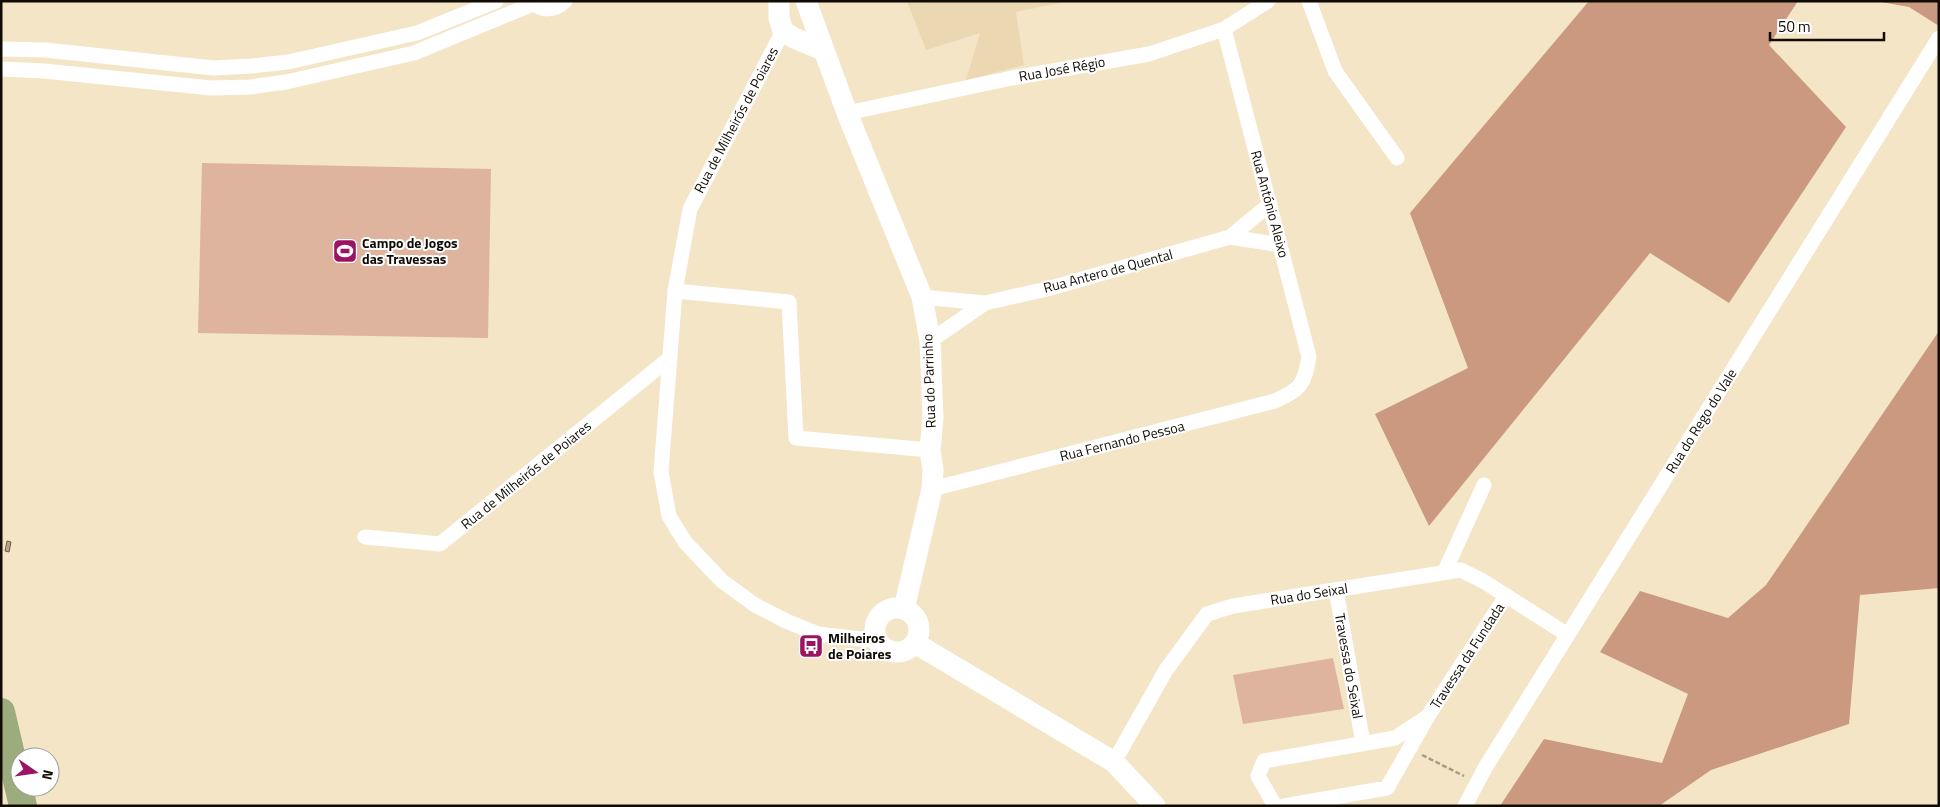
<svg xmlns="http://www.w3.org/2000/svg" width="1940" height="807" font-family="'Titillium Web',sans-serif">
	<rect width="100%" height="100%" fill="#f3e5c6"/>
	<path fill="#ebd8b3" d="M907,1H1070L1016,12L1024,65L966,80L980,33L926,50Z"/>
	<path fill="#dfb49e" d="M202,163L491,169L488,338L198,333Z
		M1333,658L1344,709L1243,724L1233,675Z"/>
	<path fill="#cb9980" d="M1589,1H1798L1769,45L1846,127L1729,303L1650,253L1429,526L1375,414L1468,368L1410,213Z
		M1876,1H1939V26L1909,7Z
		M1939,331V588L1860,595L1849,724L1711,770L1659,806H1500L1544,739L1662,763L1688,694L1600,652L1640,591L1728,618L1766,585Z"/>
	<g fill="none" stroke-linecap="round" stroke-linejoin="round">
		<path stroke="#9dac7c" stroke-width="28" d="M1,712L23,806"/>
	</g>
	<path fill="#bba38c" stroke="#715b45" d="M7,541L11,542L9,552L5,551Z"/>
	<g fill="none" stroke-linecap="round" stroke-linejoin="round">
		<path stroke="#a79c85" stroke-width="2.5" stroke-dasharray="5 2.5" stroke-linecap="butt" d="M1422,755L1464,776"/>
		<path stroke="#fff" stroke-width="15" d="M531,1C541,12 555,11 565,1
			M1309,1L1335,71L1397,158
			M783,31L690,209L675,291L661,472L669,516L685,542L722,581L755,605L786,621L818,634L878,641
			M1,49L46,50L213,68L252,66L288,62L417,33L496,1
			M1,69L44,71L211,88L250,87L286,82L414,53L533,4
			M847,113L1012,78L1149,54L1224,29L1268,1
			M1230,237L1280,245
			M675,291L789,302L796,438L930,450
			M922,297L985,303L1047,289L1230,237L1270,204
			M930,341L985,303
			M932,489L1275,401C1301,389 1304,385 1309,357L1224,29
			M365,537L440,544L670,358
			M1444,573L1484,485
			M1336,590L1363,743
			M1114,762L1166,670L1207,614L1233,606L1461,570L1483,581L1568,635
			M1275,806L1258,776L1264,761L1395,738L1427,717
			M1284,806L1387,788L1428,716L1506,596
			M1465,806L1485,768L1939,38"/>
		<path stroke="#fff" stroke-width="21" d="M779,1V18L783,31L794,38L823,50
			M806,1L847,113L922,297L930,341L933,418L930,450L933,470L932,489L904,609
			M875 630a22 22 0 1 1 44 0a22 22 0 1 1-44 0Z
			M915,643L1114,762L1155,806"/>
	</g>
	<defs>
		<symbol id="stadium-square" viewBox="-11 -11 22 22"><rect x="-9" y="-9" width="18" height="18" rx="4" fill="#9b1363" stroke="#fff"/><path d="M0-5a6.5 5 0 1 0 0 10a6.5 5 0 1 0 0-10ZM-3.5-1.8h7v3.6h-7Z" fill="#fff"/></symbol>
		<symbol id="bus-square" viewBox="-11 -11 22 22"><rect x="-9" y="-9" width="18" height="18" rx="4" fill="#9b1363" stroke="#fff"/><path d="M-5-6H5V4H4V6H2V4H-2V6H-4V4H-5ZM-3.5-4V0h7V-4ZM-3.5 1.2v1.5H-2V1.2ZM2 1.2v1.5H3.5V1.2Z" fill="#fff"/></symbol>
	</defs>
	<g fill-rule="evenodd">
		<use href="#stadium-square" x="331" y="237" width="28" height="28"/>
		<use href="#bus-square" x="797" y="632" width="28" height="28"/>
	</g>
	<g text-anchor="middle" stroke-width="4" stroke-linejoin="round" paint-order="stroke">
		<g font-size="14" fill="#100b03" stroke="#fff">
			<text transform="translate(1062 69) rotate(-10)" y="5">Rua José Régio</text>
			<text transform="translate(736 120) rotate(-62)" y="5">Rua de Milheirós de Poiares</text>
			<text transform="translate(1270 204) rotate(75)" y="5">Rua António Aleixo</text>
			<text transform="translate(1108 271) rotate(-15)" y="5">Rua Antero de Quental</text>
			<text transform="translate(929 381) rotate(-92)" y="5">Rua do Parrinho</text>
			<text transform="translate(1701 421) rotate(-58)" y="5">Rua do Rego do Vale</text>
			<text transform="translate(1122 441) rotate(-14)" y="5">Rua Fernando Pessoa</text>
			<text transform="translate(526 475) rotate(-39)" y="5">Rua de Milheirós de Poiares</text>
			<text transform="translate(1309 594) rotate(-9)" y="5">Rua do Seixal</text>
			<text transform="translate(1467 656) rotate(-57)" y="5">Travessa da Fundada</text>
			<text transform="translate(1349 666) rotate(80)" y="5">Travessa do Seixal</text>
		</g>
		<g font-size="14" font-weight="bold" fill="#100b03" stroke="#fff" text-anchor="start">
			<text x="362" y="248">Campo de Jogos<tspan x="362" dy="16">das Travessas</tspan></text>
			<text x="828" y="643">Milheiros<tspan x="828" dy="16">de Poiares</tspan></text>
		</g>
	</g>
	<rect width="1940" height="807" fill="none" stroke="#100b03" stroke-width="5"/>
	<g transform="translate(35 772) rotate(103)"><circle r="24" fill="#ffffff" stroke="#9f9d9a"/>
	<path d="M0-4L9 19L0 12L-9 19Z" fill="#9b1363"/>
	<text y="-8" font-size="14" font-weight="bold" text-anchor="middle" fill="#100b03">N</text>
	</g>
	<path d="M1770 32v8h114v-8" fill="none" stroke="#100b03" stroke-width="2.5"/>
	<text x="1778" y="32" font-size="15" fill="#100b03" stroke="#ffffff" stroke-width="4" paint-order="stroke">50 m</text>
</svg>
